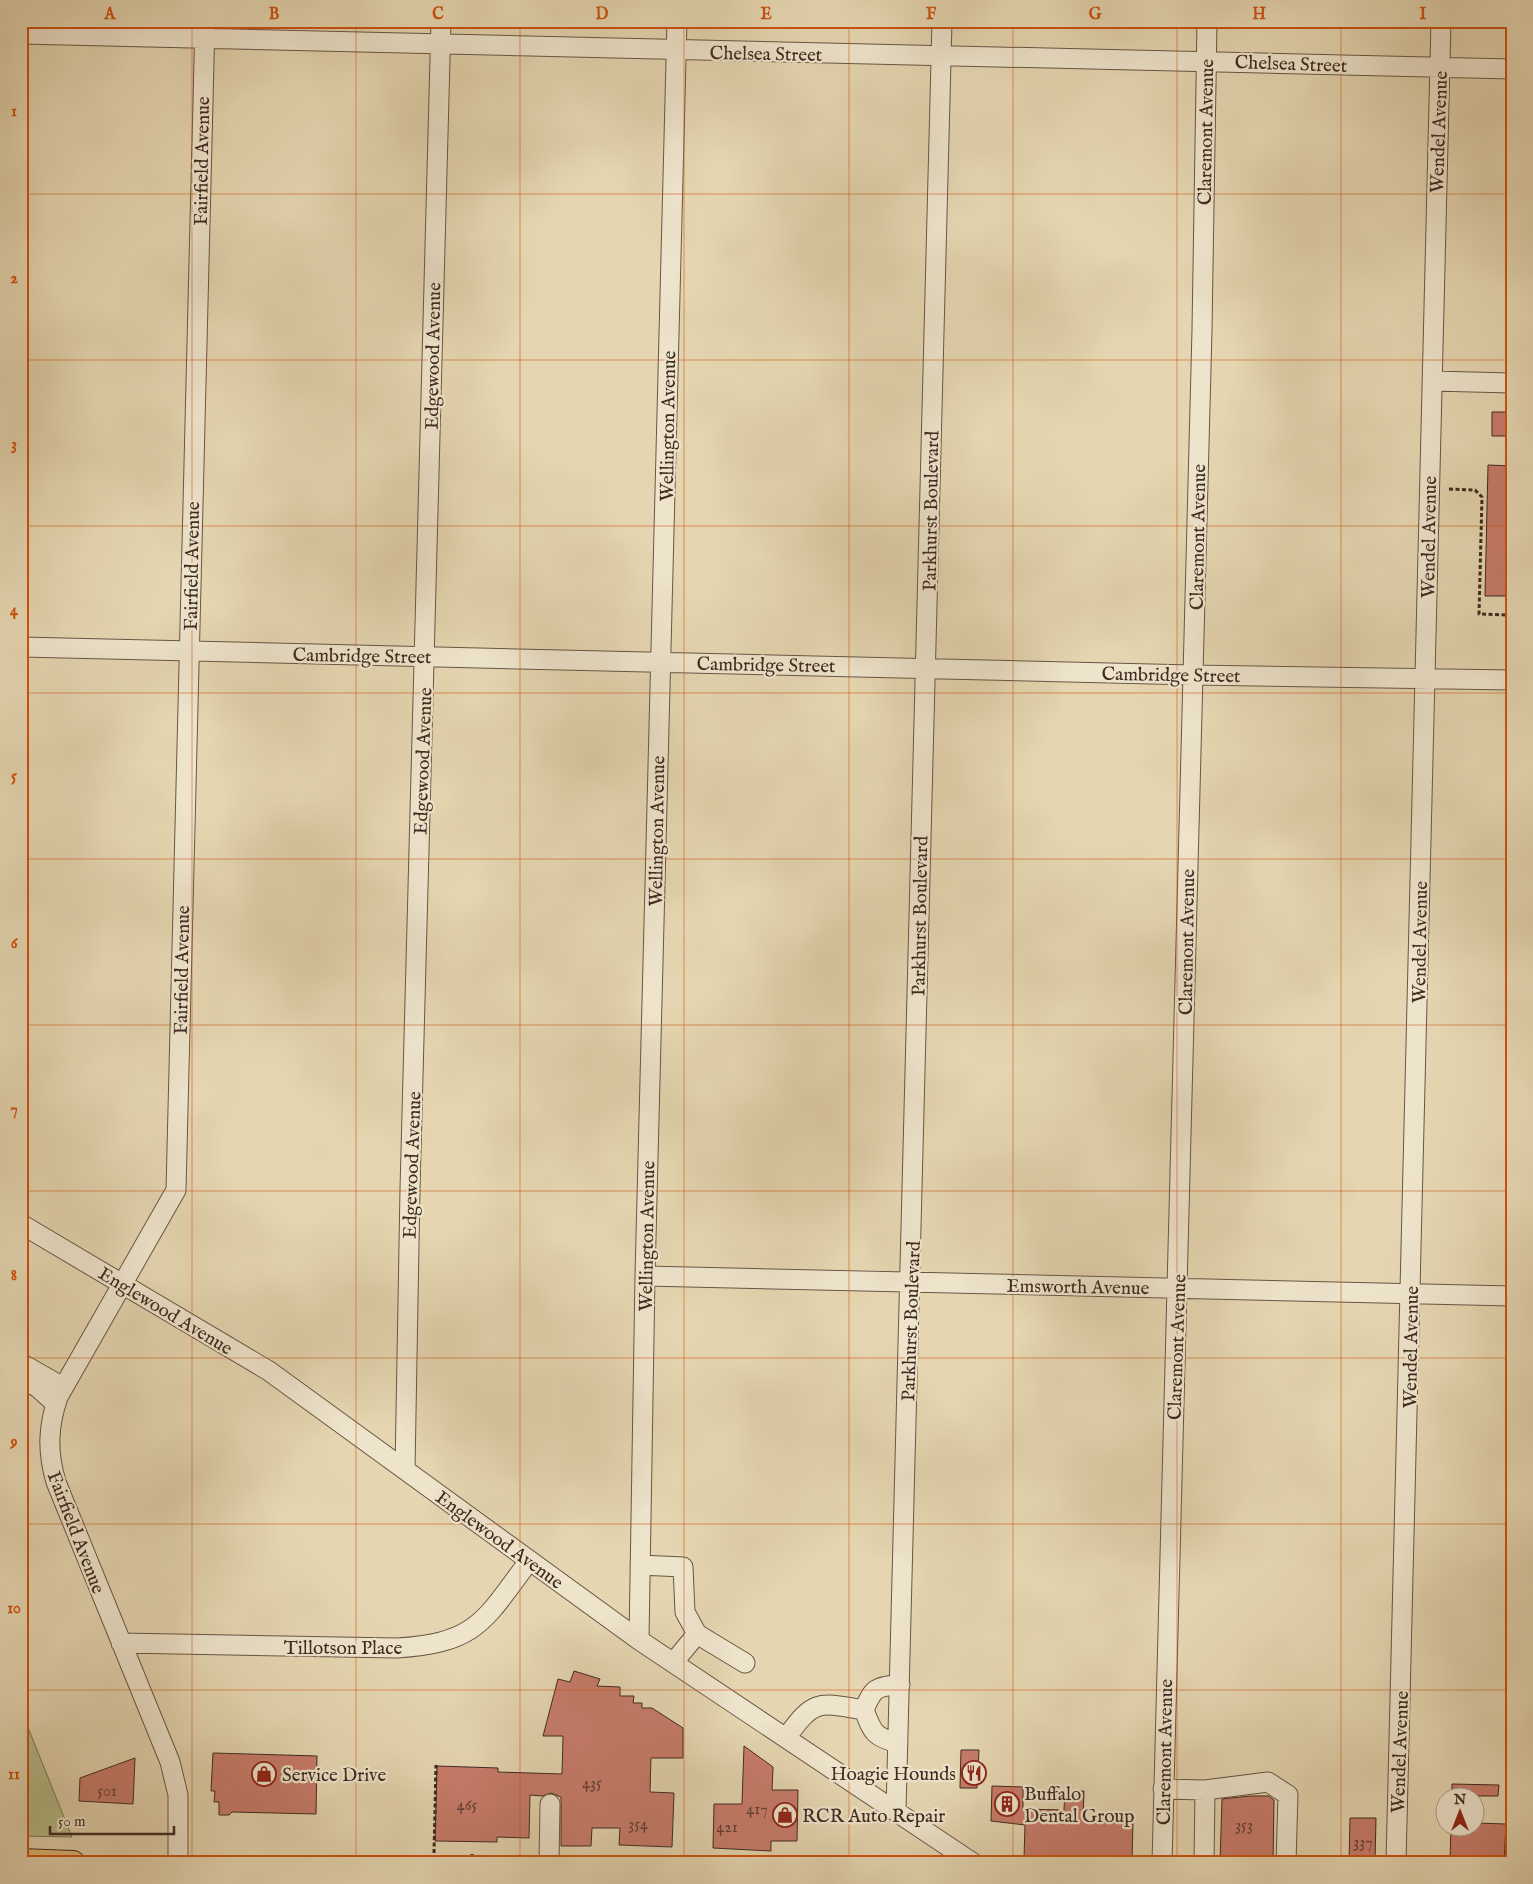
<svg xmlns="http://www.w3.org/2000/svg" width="1533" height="1884" font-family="'IM FELL English',serif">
	<rect width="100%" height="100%" fill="#e5d6b1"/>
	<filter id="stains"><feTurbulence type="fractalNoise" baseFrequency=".004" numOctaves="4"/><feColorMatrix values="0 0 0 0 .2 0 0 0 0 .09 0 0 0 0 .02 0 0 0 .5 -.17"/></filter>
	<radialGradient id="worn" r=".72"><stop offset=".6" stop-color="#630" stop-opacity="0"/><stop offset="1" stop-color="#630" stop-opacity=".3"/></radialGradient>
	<path fill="#b6bd8a" stroke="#7a7456" d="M21,1710L72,1837L21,1836Z"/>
	<path fill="#c87c6b" stroke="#3e2b21" d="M1492,412H1511V436H1492Z
		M1488,465L1512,466V596H1485Z
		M574,1671L600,1679L597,1686L620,1687V1696H634L633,1703H642V1708H652L683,1728V1758H651L650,1792L674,1793L672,1847L619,1845L620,1828H592L591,1846H561V1797L551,1793L543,1796L530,1795L529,1838L497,1837V1842L435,1841L437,1766L498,1768V1772L562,1774L563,1736H543L558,1679L570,1682Z
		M744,1746L773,1767L772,1790H798L797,1841H771V1851L713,1848L714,1804H742Z
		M961,1750H979L977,1788H960Z
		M213,1753L317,1756L316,1814L232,1812L229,1815H219V1802H214L215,1791H211Z
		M135,1758L133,1804L79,1801L80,1778Z
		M1452,1784L1499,1785L1498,1796H1452Z
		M992,1786L1023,1787V1809L1064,1810L1065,1791H1084L1083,1821L1133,1822L1132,1861L1024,1858L1025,1825L991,1821Z
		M1250,1796H1269L1274,1800L1273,1863H1220L1222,1799Z
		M1350,1818H1376L1375,1862L1349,1863Z
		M1476,1823L1506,1824L1504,1863H1450L1451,1826H1476Z"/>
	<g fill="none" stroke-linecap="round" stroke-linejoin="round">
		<defs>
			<path id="minor" d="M21,34L1512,69
				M1432,381L1512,383
				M21,647L1193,675L1512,680
				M21,1224L269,1371L639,1640L973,1863
				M645,1276L1512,1296
				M21,1363L63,1387
				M21,1379L37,1387L56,1404
				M405,1470L410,1189L441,21
				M640,1565L683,1567L685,1612L697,1634L745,1663
				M639,1640L645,1276L677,21
				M121,1643L397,1648C477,1643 484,1621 529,1561
				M673,1663L697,1634
				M864,1710C873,1688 876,1686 900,1685
				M786,1738C814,1699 818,1702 864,1710C873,1733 874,1737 898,1743
				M1163,1789L1205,1790
				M896,1811L942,21
				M178,1863V1795L170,1762L56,1482C47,1451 48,1427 58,1397L176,1190L205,21
				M549,1863L550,1804
				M1162,1863L1202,330L1207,21
				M1204,1863L1205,1790L1268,1782L1288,1795L1286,1863
				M1396,1863L1441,21"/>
			<path id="major" d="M21,1861L73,1863"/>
		</defs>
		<use href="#minor" stroke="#685645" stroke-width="21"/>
		<use href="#major" stroke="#3e2b21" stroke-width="26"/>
		<path stroke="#3e2b21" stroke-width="3" stroke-dasharray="4 2.5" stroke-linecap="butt" d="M1449,489L1475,490L1482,497L1479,614L1509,615L1508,661
			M1509,615V599
			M434,1853L436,1765
			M472,1858V1853
			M1007,1863L1008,1861"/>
		<use href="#minor" stroke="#eee4cc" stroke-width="19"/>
		<use href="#major" stroke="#e2bb78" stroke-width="24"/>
	</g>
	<path fill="none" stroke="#ce520f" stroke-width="1" stroke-opacity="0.55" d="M192,21V1863M356,21V1863M520,21V1863M684,21V1863M849,21V1863M1013,21V1863M1177,21V1863M1341,21V1863M21,194H1512M21,360H1512M21,526H1512M21,693H1512M21,859H1512M21,1025H1512M21,1191H1512M21,1358H1512M21,1524H1512M21,1690H1512"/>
	<defs>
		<symbol id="restaurant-ring" viewBox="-11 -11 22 22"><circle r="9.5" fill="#eee4cc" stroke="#8f2418" stroke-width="1.5"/><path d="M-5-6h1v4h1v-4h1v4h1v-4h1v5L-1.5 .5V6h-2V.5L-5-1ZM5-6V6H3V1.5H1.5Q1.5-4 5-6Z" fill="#8f2418"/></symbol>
		<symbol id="shop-ring" viewBox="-11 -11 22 22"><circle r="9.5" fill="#eee4cc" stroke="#8f2418" stroke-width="1.5"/><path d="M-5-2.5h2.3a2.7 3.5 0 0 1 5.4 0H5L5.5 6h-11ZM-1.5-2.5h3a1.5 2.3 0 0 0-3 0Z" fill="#8f2418"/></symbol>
		<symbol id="building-ring" viewBox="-11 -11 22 22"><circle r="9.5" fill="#eee4cc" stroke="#8f2418" stroke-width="1.5"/><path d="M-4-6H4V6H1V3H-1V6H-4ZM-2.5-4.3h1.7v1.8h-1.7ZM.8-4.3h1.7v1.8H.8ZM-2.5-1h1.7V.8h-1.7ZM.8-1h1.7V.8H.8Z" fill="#8f2418"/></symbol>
	</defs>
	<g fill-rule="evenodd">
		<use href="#restaurant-ring" x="960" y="1759" width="28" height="28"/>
		<use href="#shop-ring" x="250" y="1760" width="28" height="28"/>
		<use href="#building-ring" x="993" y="1790" width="28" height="28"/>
		<use href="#shop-ring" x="771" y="1801" width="28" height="28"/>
	</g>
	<g text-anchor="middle" stroke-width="4.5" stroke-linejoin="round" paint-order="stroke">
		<g font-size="16" fill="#603f34">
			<text x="592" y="1788">435</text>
			<text x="107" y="1796">501</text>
			<text x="467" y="1810">465</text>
			<text x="757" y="1814">417</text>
			<text x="638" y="1829">354</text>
			<text x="1244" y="1830">353</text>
			<text x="727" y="1832">421</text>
			<text x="1363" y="1847">337</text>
		</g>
		<g font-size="19" fill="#3e2b21" stroke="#eee4cc">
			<text transform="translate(766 53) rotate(1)" y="7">Chelsea Street</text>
			<text transform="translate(1291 63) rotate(2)" y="7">Chelsea Street</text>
			<text transform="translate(1205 132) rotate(-89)" y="7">Claremont Avenue</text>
			<text transform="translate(1438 132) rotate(-88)" y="7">Wendel Avenue</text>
			<text transform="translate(201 161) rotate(-89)" y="7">Fairfield Avenue</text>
			<text transform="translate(432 356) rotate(-89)" y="7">Edgewood Avenue</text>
			<text transform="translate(667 426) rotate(-89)" y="7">Wellington Avenue</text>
			<text transform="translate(930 511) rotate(-89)" y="7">Parkhurst Boulevard</text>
			<text transform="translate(1197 537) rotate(-89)" y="7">Claremont Avenue</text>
			<text transform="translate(1428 537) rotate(-89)" y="7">Wendel Avenue</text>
			<text transform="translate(191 566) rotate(-89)" y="7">Fairfield Avenue</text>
			<text transform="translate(362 655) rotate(1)" y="7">Cambridge Street</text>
			<text transform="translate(766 664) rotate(1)" y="7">Cambridge Street</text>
			<text transform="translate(1171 674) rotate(1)" y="7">Cambridge Street</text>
			<text transform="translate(422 761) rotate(-88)" y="7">Edgewood Avenue</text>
			<text transform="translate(656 831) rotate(-89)" y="7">Wellington Avenue</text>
			<text transform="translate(919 916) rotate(-89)" y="7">Parkhurst Boulevard</text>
			<text transform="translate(1186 942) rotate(-89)" y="7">Claremont Avenue</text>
			<text transform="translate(1419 942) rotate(-89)" y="7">Wendel Avenue</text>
			<text transform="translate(181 970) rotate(-89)" y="7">Fairfield Avenue</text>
			<text transform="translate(411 1165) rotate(-88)" y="7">Edgewood Avenue</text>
			<text transform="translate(646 1236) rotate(-89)" y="7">Wellington Avenue</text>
			<text transform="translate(1078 1286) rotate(1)" y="7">Emsworth Avenue</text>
			<text transform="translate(166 1310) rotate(31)" y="7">Englewood Avenue</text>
			<text transform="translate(910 1321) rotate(-88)" y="7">Parkhurst Boulevard</text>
			<text transform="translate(1176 1347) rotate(-88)" y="7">Claremont Avenue</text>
			<text transform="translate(1410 1347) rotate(-89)" y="7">Wendel Avenue</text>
			<text transform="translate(77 1532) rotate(69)" y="7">Fairfield Avenue</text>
			<text transform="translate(500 1539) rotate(36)" y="7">Englewood Avenue</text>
			<text x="343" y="1654">Tillotson Place</text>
			<text transform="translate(1164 1752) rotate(-89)" y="7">Claremont Avenue</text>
			<text transform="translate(1399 1752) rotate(-88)" y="7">Wendel Avenue</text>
		</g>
		<g font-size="19" fill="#3e2b21" stroke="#eee4cc" text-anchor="start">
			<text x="956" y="1780" text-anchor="end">Hoagie Hounds</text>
			<text x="282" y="1781">Service Drive</text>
			<text x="1024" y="1800">Buffalo<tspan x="1024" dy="22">Dental Group</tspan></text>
			<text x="802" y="1822">RCR Auto Repair</text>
		</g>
	</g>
	<rect width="1533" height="1884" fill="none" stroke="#e5d6b1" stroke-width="55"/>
	<g transform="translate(1460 1812)"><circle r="24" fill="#eee4cc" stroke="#a89a88"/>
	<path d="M0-4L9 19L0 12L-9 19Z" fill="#8f2418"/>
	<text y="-8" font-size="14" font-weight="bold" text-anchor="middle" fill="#3e2b21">N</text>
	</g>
	<path d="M50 1826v8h124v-8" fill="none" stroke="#3e2b21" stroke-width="2.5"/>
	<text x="58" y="1826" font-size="15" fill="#3e2b21" stroke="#eee4cc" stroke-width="4" paint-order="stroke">50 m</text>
	<rect x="28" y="28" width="1478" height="1828" fill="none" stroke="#ce520f" stroke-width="2"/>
	<g font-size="16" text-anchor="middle" font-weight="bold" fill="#ce520f">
		<text x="110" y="19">A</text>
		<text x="274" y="19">B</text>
		<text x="438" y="19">C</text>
		<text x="602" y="19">D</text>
		<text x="766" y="19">E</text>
		<text x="931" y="19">F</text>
		<text x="1095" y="19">G</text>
		<text x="1259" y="19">H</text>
		<text x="1423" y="19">I</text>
		<text x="14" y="116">1</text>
		<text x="14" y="283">2</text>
		<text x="14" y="449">3</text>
		<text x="14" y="615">4</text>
		<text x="14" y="781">5</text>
		<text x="14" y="948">6</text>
		<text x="14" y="1114">7</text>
		<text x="14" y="1280">8</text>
		<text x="14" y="1447">9</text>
		<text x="14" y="1613">10</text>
		<text x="14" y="1779">11</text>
	</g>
	<rect width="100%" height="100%" filter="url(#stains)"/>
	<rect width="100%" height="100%" fill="url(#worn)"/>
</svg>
